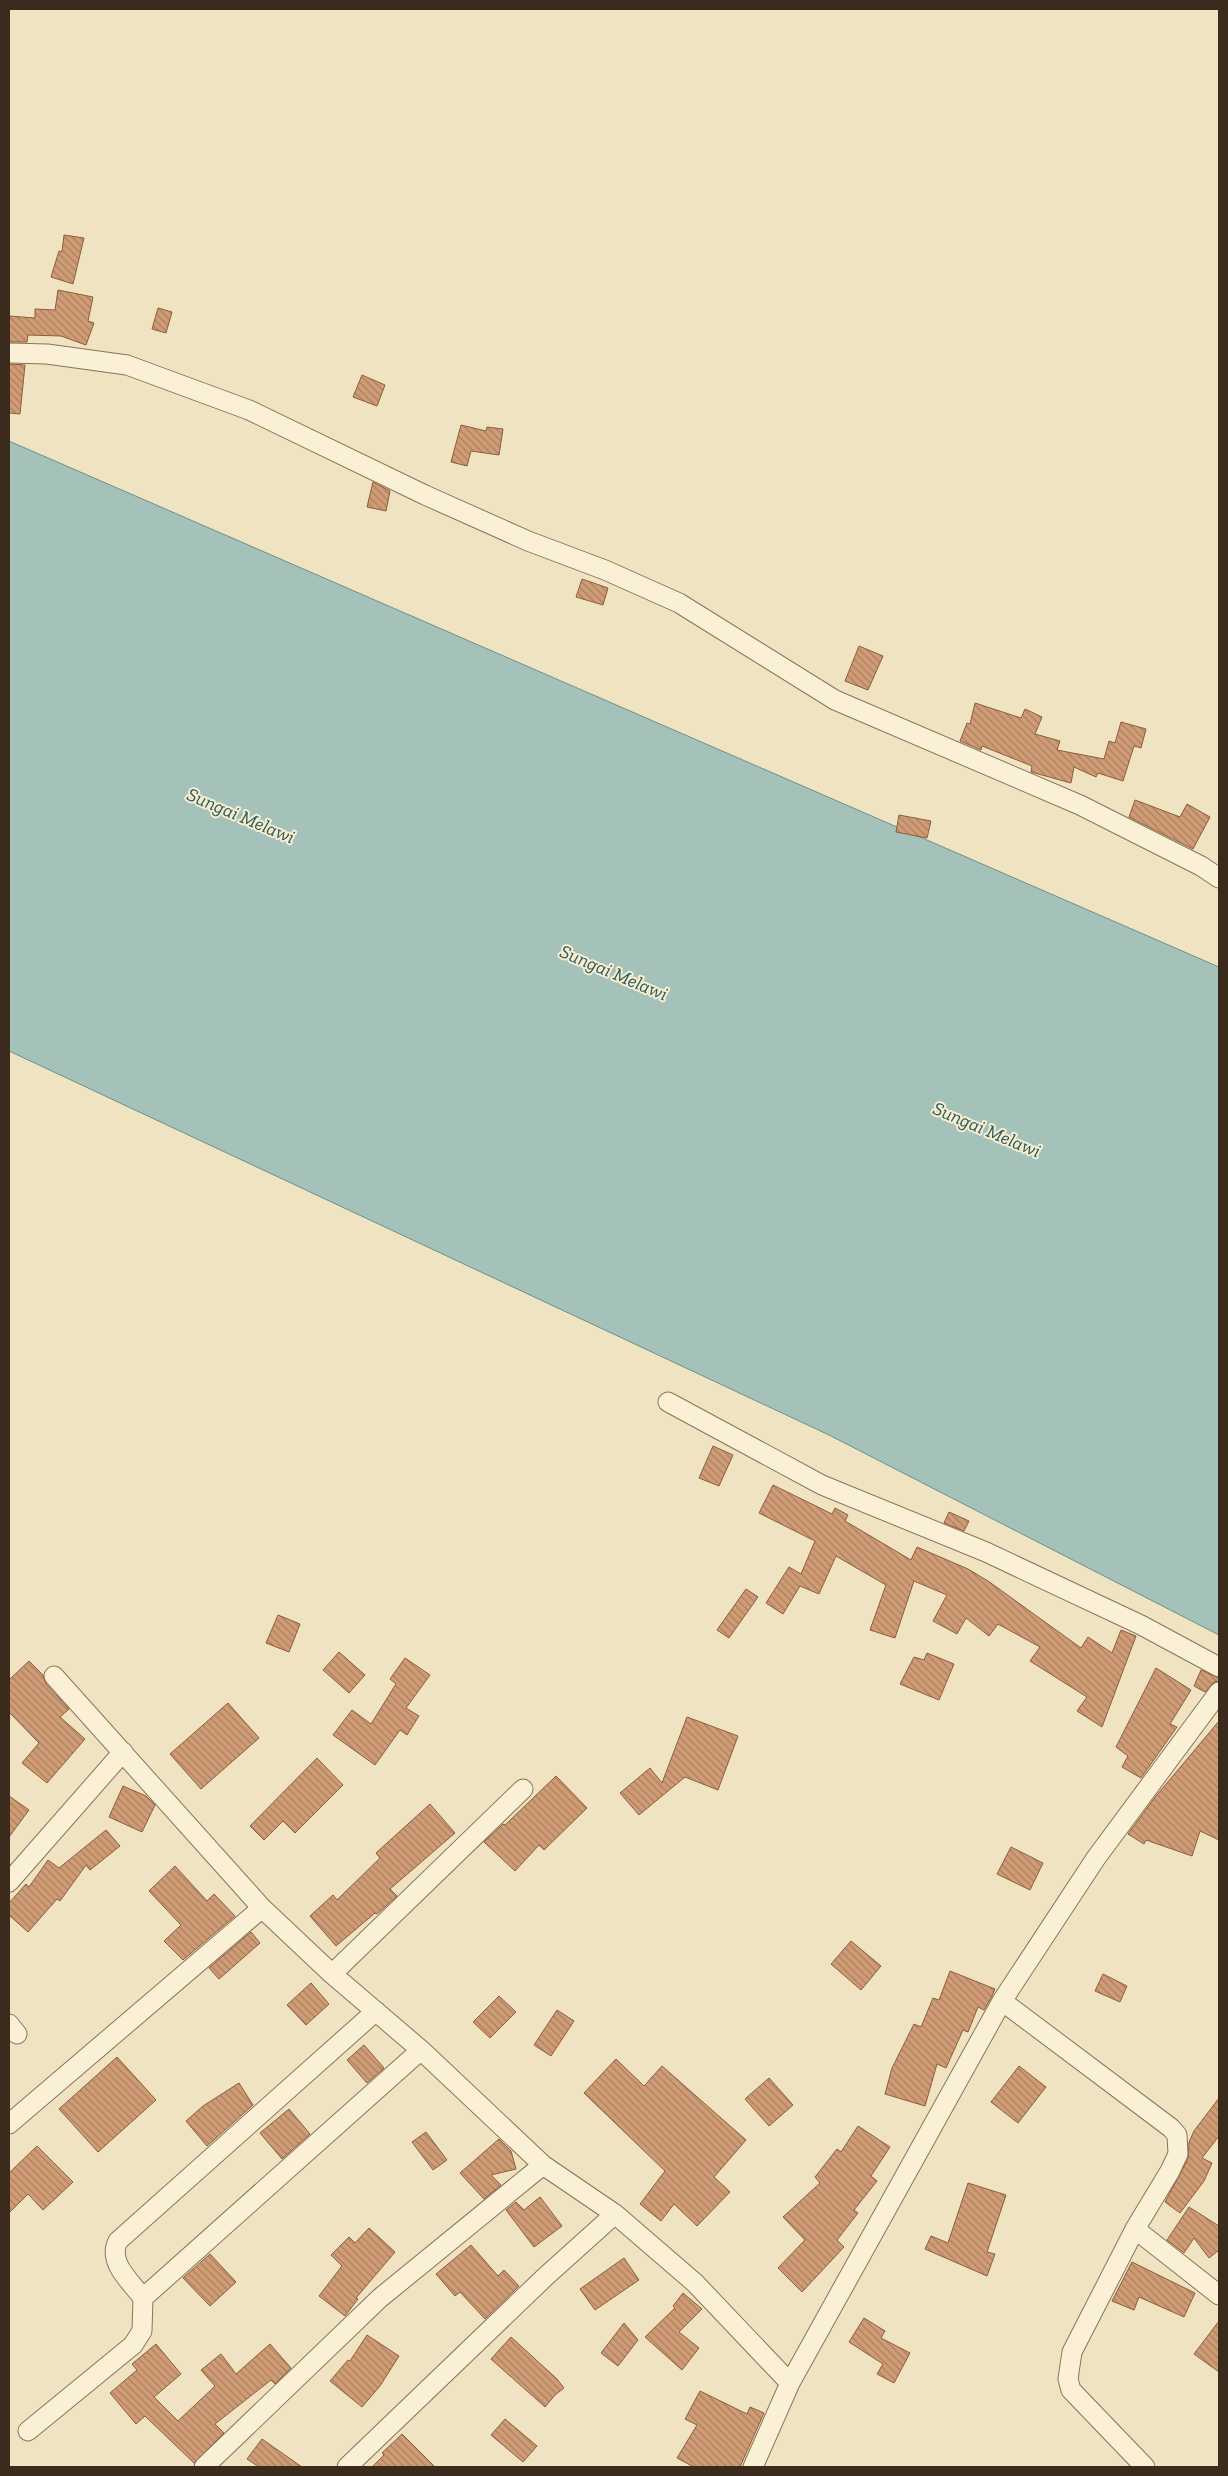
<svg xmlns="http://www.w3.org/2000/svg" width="1228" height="2476" font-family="'Zilla Slab',serif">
	<defs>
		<pattern id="building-back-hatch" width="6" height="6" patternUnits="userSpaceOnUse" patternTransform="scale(1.25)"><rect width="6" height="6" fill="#d09c75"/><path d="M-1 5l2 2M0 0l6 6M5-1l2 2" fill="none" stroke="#aa7f5f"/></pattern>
	</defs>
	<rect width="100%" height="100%" fill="#f0e3c1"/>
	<path fill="#a4c2ba" stroke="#6b9188" d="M9,441L1219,967V1635L829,1435L9,1051Z"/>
	<path fill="url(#building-back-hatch)" stroke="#8b5d3c" d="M64,235L84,238L73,284L51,277L59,251L62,252Z
		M58,290L93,297L88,321L94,323L86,345L61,336L28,335L27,342H9V316L35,318V309L55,310Z
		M158,308L172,312L166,333L152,329Z
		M9,364L25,365L20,414L9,413Z
		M362,375L385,385L377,406L353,397Z
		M461,425L486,431L487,427L503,429L499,455L471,451L467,466L451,462Z
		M373,482L390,491L386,511L367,507Z
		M582,579L608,588L603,605L576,597Z
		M859,646L883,656L868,690L845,681Z
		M975,703L1021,718L1025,709L1042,717L1035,734L1060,741L1057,750L1104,759L1109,741L1115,743L1121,722L1146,729L1141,748L1134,746L1123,781L1098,773L1096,777L1074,767L1071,783L1031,772L1032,766L982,746L981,750L960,741L967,723L970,724Z
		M1135,800L1180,817L1187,804L1210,817L1193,849L1129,817Z
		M899,815L931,821L927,838L896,832Z
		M713,1446L733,1455L719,1486L699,1478Z
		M773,1485L832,1514L835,1508L848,1515L845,1521L911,1560L917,1547L968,1569L988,1581L1081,1648L1088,1637L1112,1653L1121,1630L1136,1636L1102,1727L1077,1711L1087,1697L1030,1661L1040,1647L998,1624L989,1636L966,1618L957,1634L933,1621L947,1595L914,1581L895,1638L870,1630L886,1585L836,1556L819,1594L800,1586L783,1614L766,1603L789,1567L801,1574L815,1541L759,1513Z
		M949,1512L969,1521L964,1531L944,1523Z
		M746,1589L758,1597L729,1638L717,1630Z
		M278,1615L300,1624L289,1652L266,1643Z
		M339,1652L365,1675L349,1693L323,1670Z
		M927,1653L954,1664L939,1700L900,1684L914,1657L924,1660Z
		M405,1658L430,1675L406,1708L419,1716L407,1735L400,1730L375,1765L333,1735L352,1710L371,1724L396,1684L390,1679Z
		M29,1661L43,1675L46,1684L69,1709L60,1717L85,1739L47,1783L22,1763L39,1743L9,1712V1680Z
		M1156,1668L1191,1690L1170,1724L1177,1727L1141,1778L1122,1767L1128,1756L1116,1747Z
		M1201,1670L1219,1678V1681L1214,1682L1205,1692L1194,1686Z
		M228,1703L259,1738L201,1789L170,1754Z
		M687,1717L738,1736L718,1790L685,1777L639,1815L620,1793L650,1768L662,1783Z
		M1219,1721V1840L1200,1831L1192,1856L1146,1840L1144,1844L1128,1834L1156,1796Z
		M317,1758L343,1785L295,1833L283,1821L264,1840L250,1826Z
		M556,1776L587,1808L544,1850L539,1845L515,1871L484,1842L503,1824L505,1825Z
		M123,1786L146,1796L155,1805L142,1832L109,1817Z
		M9,1796L29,1810L9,1837Z
		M430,1804L455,1833L390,1889L397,1896L377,1914L375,1913L336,1946L310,1916L333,1895L337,1900L380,1858L376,1853Z
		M106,1830L120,1846L90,1870L86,1865L60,1901L57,1899L28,1932L9,1915V1903L26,1884L29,1887L48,1860L59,1868Z
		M1011,1847L1043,1863L1030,1890L997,1874Z
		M175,1866L207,1901L214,1894L235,1916L183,1960L164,1941L181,1925L149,1891Z
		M251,1932L260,1943L219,1979L209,1968Z
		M851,1941L881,1966L861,1990L831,1964Z
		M950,1971L995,1989L992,1996L984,2010L978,2007L968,2032L963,2030L946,2068L937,2064L925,2106L885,2094L892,2068L914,2024L921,2027L933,1998L939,2000Z
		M1103,1974L1127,1986L1120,2002L1095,1991Z
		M311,1983L329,2004L306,2025L287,2005Z
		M499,1996L516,2012L490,2038L473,2022Z
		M557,2010L574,2021L551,2056L534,2045Z
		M364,2045L384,2068L367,2083L347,2060Z
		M117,2057L156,2100L98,2152L59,2109Z
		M616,2059L644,2086L662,2066L746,2140L714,2177L730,2192L697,2226L674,2204L661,2221L640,2204L665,2171L584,2093Z
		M1019,2066L1046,2087L1018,2123L991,2102Z
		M769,2078L793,2105L769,2126L745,2099Z
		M239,2083L253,2105L207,2146L186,2121L203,2106Z
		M1219,2098V2136L1202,2158L1212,2163L1204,2181L1180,2213L1165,2202L1188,2159L1189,2142L1194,2131Z
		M289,2109L310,2134L282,2159L260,2133Z
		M858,2126L890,2147L871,2176L877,2181L854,2210L858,2213L837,2240L844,2247L802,2292L778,2268L805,2240L783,2217L820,2183L815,2177L837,2149L841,2152Z
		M426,2132L447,2160L433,2170L412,2142Z
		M499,2139L511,2151L516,2169L491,2175L501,2185L484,2199L460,2173Z
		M37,2146L73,2182L43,2210L28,2194L9,2213V2173Z
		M968,2183L1006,2195L987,2252L995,2254L987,2276L925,2249L931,2236L948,2243Z
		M540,2197L562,2226L534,2247L506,2210L516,2202L524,2210Z
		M1189,2207L1219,2226V2250L1209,2258L1194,2238L1184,2253L1167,2240Z
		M369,2228L395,2252L356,2298L358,2299L345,2316L319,2296L342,2266L331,2255L349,2237L355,2243Z
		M471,2245L498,2276L504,2270L519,2286L485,2319L460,2292L455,2296L436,2274Z
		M210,2254L236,2282L210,2306L183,2278Z
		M624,2258L639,2280L595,2310L580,2289Z
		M1132,2262L1195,2293L1184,2317L1139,2297L1134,2310L1112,2301Z
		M683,2293L702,2309L679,2332L699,2348L682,2370L645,2337L675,2308L673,2306Z
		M864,2318L885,2331L881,2338L910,2353L894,2383L877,2374L883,2364L849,2342Z
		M1219,2321V2372L1194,2354Z
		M624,2323L638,2340L618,2366L601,2353Z
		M367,2335L399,2356L380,2386L362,2407L330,2381L348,2360L350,2361Z
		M511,2337L557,2379L564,2388L555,2395L545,2407L491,2359Z
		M156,2344L181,2374L154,2397L178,2421L215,2386L201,2370L221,2354L236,2374L270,2344L291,2368L275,2384L271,2380L215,2424L224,2433L194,2463L145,2416L136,2424L110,2393L137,2370L132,2364Z
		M700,2391L747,2414L750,2407L764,2413L740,2467H694L677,2458L697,2425L685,2419Z
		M505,2419L537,2446L523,2462L491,2435Z
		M402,2434L435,2467H372L384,2455L382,2453Z
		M262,2439L302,2467H259L247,2459Z"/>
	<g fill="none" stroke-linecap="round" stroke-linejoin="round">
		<defs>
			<path id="street" d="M9,353L47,354L127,365L249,410L425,495L528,541L605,570L679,603L835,700L1080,805L1201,866L1219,878
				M668,1402L822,1485L986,1552L1141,1625L1219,1667
				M54,1676L262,1908L332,1974L421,2050L543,2165L615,2214L695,2283L790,2383
				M9,1882L123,1752
				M332,1974L523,1789
				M1002,2001L1171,2128L1177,2135L1178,2154L1170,2171L1135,2229L1072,2352L1068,2379L1071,2390L1145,2467
				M9,2024L17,2034
				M9,2124L262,1908
				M1135,2229L1219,2295
				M143,2298C131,2282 107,2262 118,2241L376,2011
				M28,2431L133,2345L142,2331L143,2298L421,2050
				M204,2467L380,2298L543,2165
				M347,2467L545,2277L615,2214
				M753,2467L790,2383L1002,2001L1096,1858L1219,1692"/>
		</defs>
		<use href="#street" stroke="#8b7358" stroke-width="21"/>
		<use href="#street" stroke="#faf0d5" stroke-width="19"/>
	</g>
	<g text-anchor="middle" stroke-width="4" stroke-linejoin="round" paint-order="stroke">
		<g font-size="19" font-style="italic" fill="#2b5a58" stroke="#f7edd1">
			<text transform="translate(241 815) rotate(23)" y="7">Sungai Melawi</text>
			<text transform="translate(614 972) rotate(23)" y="7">Sungai Melawi</text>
			<text transform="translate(987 1129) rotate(23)" y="7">Sungai Melawi</text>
		</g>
	</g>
	<rect width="1228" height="2476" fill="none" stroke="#3a2b1d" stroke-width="20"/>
</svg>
